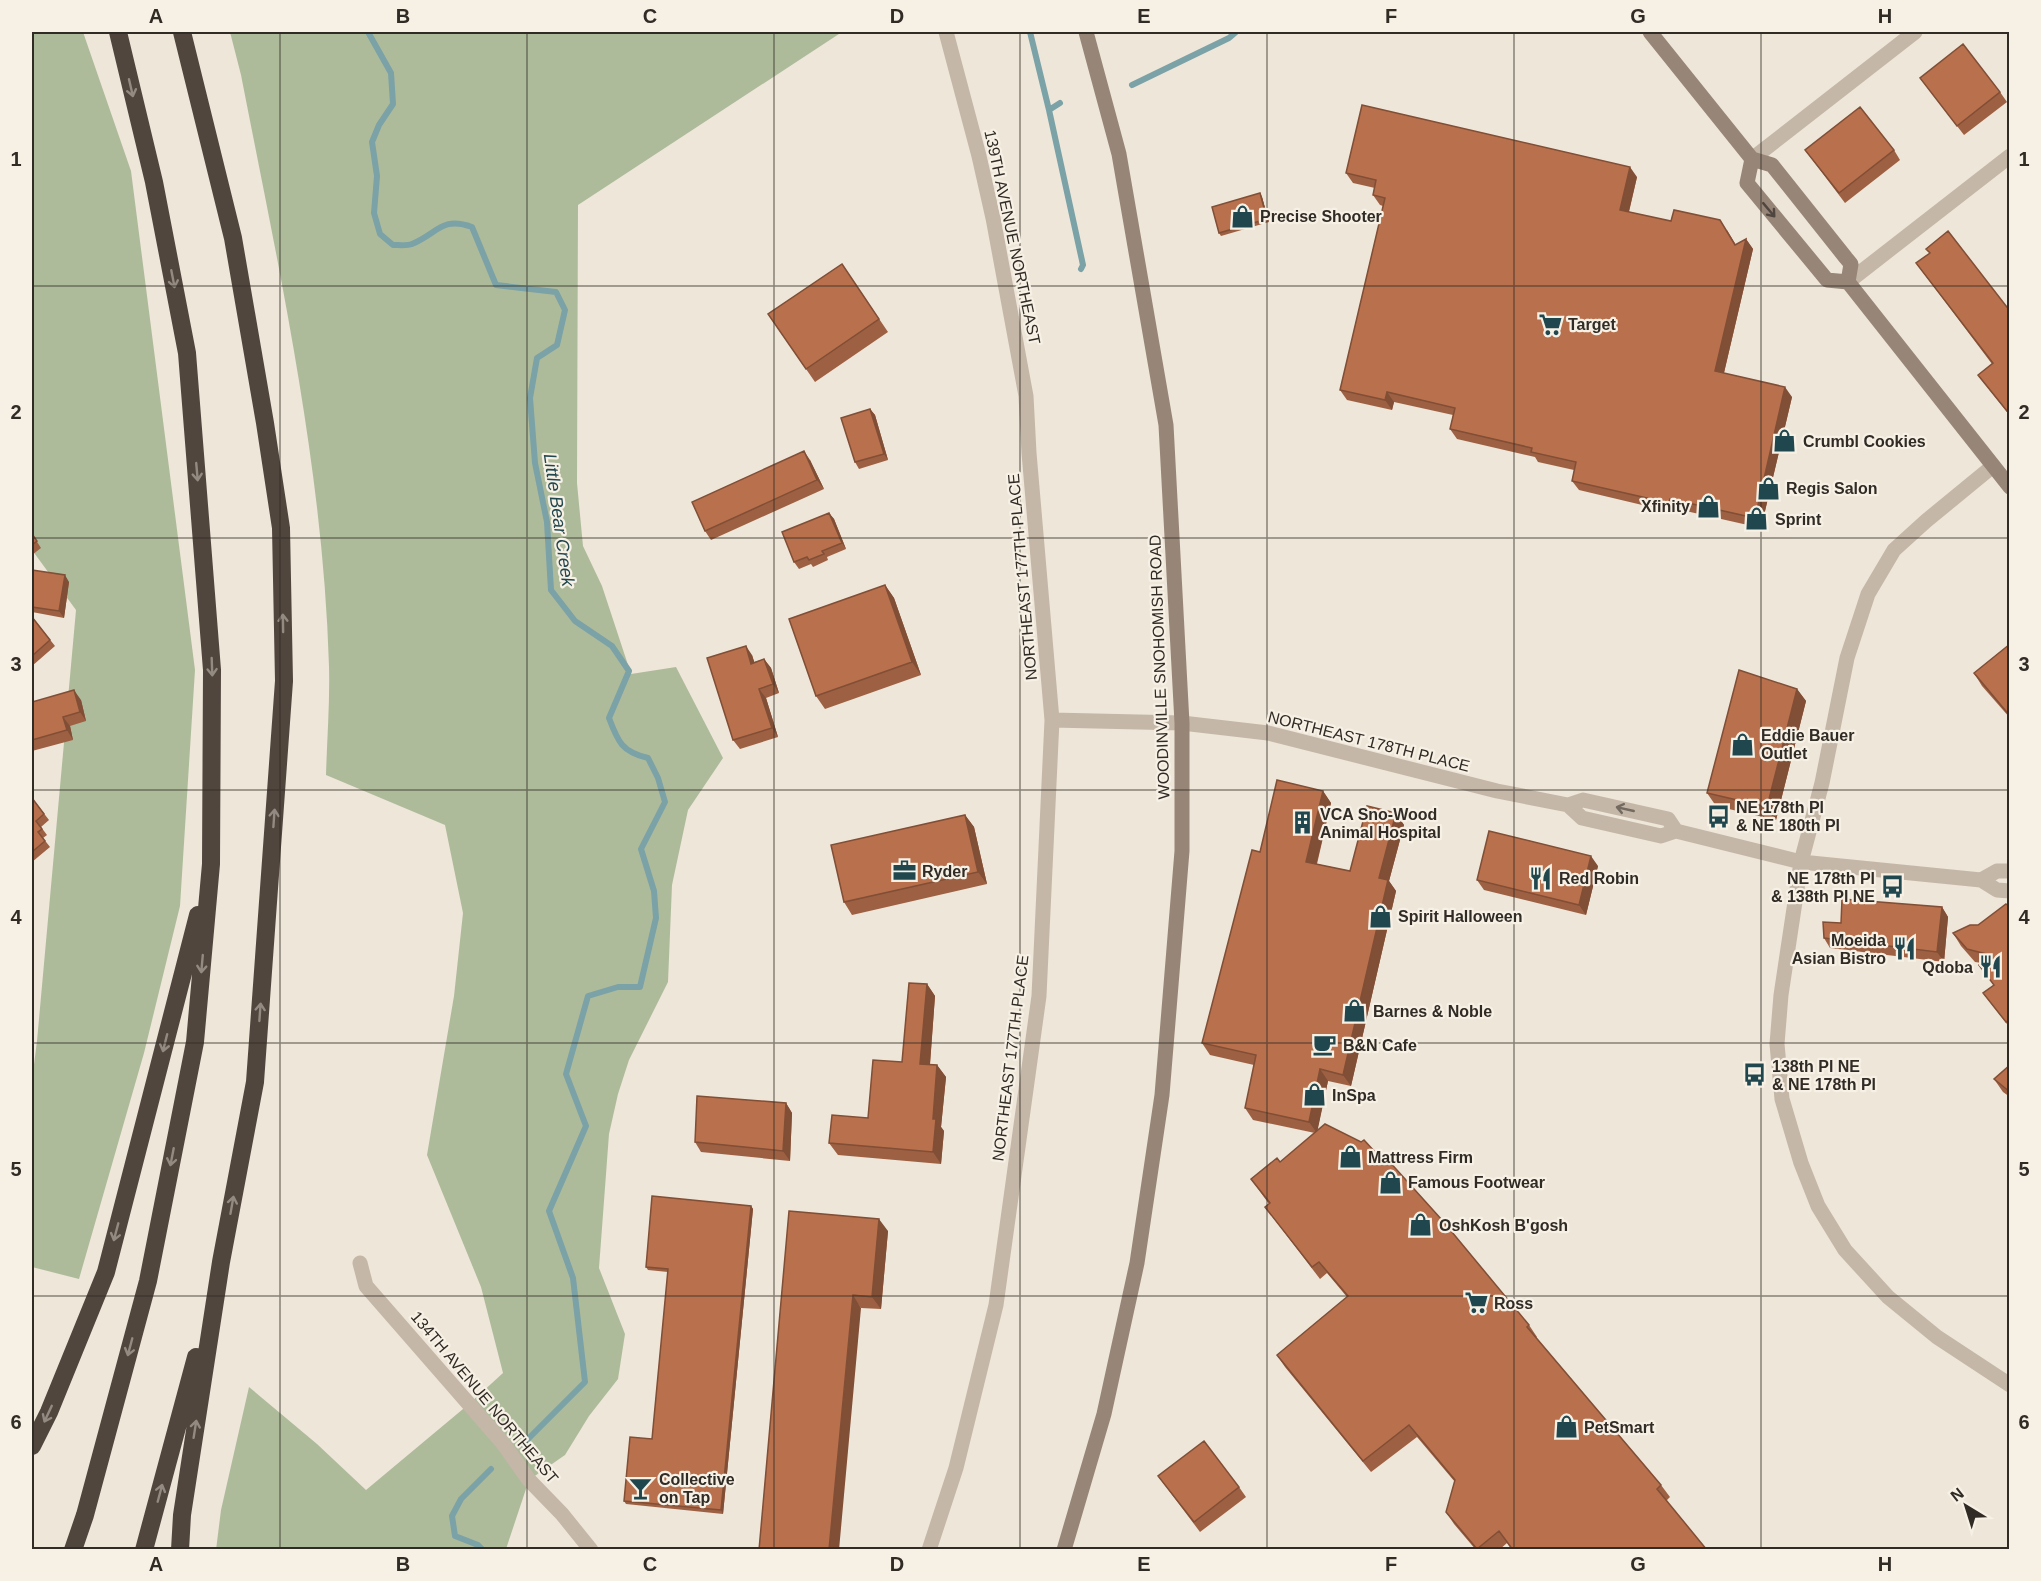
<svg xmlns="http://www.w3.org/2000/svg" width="2041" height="1581" font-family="Helvetica,sans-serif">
	<rect width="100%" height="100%" fill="#eee6d9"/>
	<path fill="#aebb9b" d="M32,32H83L131,171L195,670L180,906L144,1053L79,1279L32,1267V1080L37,1041L76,610L32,550Z
		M230,32H842L578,205L577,483L583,546L602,586L631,674L676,667L723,758L688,810L672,885L668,982L629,1060L618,1094L609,1134L599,1268L625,1334L618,1379L589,1416L565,1455L529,1480L506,1549L216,1550L221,1510L249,1387L317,1444L366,1490L469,1404L503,1373L481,1287L427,1155L454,996L463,913L445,825L326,775C327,739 330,702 329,666C323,466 279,270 241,75Z"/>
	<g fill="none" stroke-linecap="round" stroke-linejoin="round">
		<path stroke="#7ba2a7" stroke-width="6" d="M368,32L391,73L393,104L379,125L372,142L377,176L374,213L380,234L393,245C399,245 407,246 412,244C438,233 442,216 472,227L496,285L556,292L565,310L557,345L537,358L530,398L535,463L547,522L551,590L575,621L612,646L629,671L609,718C618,742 622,752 648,758L658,778L665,802L641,849L654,891L656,918L640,987H618L588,996L566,1074L586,1126L549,1211L573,1278L585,1382L523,1444
			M1030,32L1049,110
			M1132,85L1229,38L1236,32
			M1060,103L1049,110L1083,265L1081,269
			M1023,280L1026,279
			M483,1550L478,1545L455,1536L452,1516L461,1499L491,1469"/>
		<path stroke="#c4b7a7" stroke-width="15" d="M1752,159L1915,32
			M1848,282L2010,156
			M360,1263L366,1286L502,1442L529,1480L562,1514L591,1550"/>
		<path stroke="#c4b7a7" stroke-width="15" d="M1993,466L1926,521L1894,550L1868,594L1847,658L1822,783L1801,862L1781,995L1777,1044L1782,1099L1801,1163L1818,1206L1845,1250L1888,1297L1937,1337L2010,1385
			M1052,720L1182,723L1268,733L1497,791L1568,805L1582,818L1661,836L1676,831L1801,862L1981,880L1997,890L2010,891
			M1568,805L1583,800L1668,819L1676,831
			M1981,880L1997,871H2010
			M929,1550L956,1468L996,1305L1039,996L1052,720L1029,453L1026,396L993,218L979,156L946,32"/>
		<path stroke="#978678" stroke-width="15" d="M1650,32L1752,159L1772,165L1846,258L1851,264L1848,282
			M1752,159L1747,183L1827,280L1848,282L2010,487
			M1064,1550L1104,1414L1137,1263L1162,1095L1182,851V723L1166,425L1119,154L1086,32"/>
		<path stroke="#51463e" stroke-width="18" d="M32,1446L49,1412L106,1272L198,915
			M73,1550L85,1515L148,1281L195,1042L211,864L212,670L187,353L154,182L118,32
			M144,1550L196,1357
			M180,1550L182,1515L221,1262L255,1082L284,681L281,528L265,423L233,238L182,32"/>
	</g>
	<path fill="#9e6042" d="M1920,78L2000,92L2007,102L1964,135Z
		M1805,150H1894L1900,160L1845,203Z
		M1346,173L1637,177L1629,212L1671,221L1727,230L1736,245L1746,239L1753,249L1724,373L1792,397L1761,528L1677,509L1676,513L1579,490L1572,481L1574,470L1538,462L1535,457L1457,439L1450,429L1453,415L1394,402L1392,410L1347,400L1340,390L1383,206L1380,205L1373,195L1375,188L1353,183Z
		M1260,193L1262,197L1269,222L1221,236L1219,233Z
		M1916,263L2010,311V416L1978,375L1992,364Z
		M842,264L888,332L815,382L768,314Z
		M870,409L875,415L888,460L859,469L855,462Z
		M810,460L824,489L711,540L705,531Z
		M829,513L834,519L846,549L827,557L828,560L813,567L811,564L799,569L794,562Z
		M32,534L41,548L32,555Z
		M32,570L69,582L64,618L32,612Z
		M885,585L894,598L921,675L825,709L816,696Z
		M32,617L55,646L32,666Z
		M2010,644V718L1982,686L1974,673Z
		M752,655L754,662L764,659L771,668L779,693L766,698L778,737L740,749L733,740Z
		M1797,689L1806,701L1776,820L1716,806L1707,793Z
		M81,700L86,721L70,726L73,740L32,751V702Z
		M1323,791L1331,803L1317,864L1350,871L1396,813L1404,825L1389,881L1396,891L1351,1086L1328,1081L1317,1131L1529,1325L1537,1337L1536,1338L1661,1485L1670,1497L1666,1501L1707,1550H1512L1507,1543L1499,1550H1476L1454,1524L1446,1512L1455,1482L1417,1437L1371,1472L1285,1367L1277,1355L1347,1297L1327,1273L1320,1279L1265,1207L1269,1204L1251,1179L1280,1162L1315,1133L1253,1120L1245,1108L1254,1065L1210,1055L1202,1043L1260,852Z
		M32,798L49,820L41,827L47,835L43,838L50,847L32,862Z
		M965,815L974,827L987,884L852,915L844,902Z
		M1598,866L1586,915L1484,890L1477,880Z
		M1942,907L1948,917L1944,962L1830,948L1824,938L1841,923Z
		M2010,907V1028L1983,993L1994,985L1979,965L1982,963L1975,962L1961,946L1953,933L1978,925Z
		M927,984L935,996L930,1065H937L946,1077L941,1127L944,1131L941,1164L838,1155L829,1143L868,1118L902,1062Z
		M2010,1065V1097L2003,1092L1994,1079Z
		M786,1103L792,1113L790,1161L701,1152L695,1142Z
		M751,1206L753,1209L723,1514L626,1504L624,1501L652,1439L668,1272L648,1270L646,1267Z
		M789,1211L888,1231L881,1309L861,1308Z
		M1158,1476L1239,1487L1246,1497L1200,1532Z"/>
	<path fill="#814e36" d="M1630,167L1637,177L1627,219L1620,210Z
		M1260,193L1262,197L1269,222L1267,219Z
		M1720,220L1742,255L1746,239L1753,249L1722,381L1715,371L1735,245Z
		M1785,387L1792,397L1761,528L1755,518Z
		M1387,392L1394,402L1392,410L1385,400Z
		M870,409L875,415L888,460L884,454Z
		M804,451L810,460L824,489L817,480Z
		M1670,499L1677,509L1676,513L1669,503Z
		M829,513L834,519L846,549L842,543Z
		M65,575L69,582L64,618L59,611Z
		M885,585L894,598L921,675L912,662Z
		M746,646L752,655L758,673L751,664Z
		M764,659L771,668L779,693L773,684Z
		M759,689L766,698L778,737L772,728Z
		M1797,689L1806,701L1776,820L1767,807Z
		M74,690L81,700L86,721L80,712Z
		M63,717L70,726L73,740L67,730Z
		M1323,791L1331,803L1314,874L1306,862Z
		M1396,813L1404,825L1389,881L1396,891L1351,1086L1343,1075L1379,878Z
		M965,815L974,827L987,884L978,872Z
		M1591,856L1598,866L1586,915L1579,905Z
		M1942,907L1948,917L1944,962L1937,952Z
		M927,984L935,996L929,1076L920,1064Z
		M937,1065L946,1077L941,1127L944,1131L941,1164L933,1152V1119Z
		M1320,1069L1328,1081L1317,1133L1309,1122Z
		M786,1103L792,1113L790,1161L783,1151Z
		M751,1206L753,1209L723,1514L721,1510Z
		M879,1219L888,1231L881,1309L872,1297Z
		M853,1295L861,1308L839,1550H829Z"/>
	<path fill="#b8704d" stroke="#814e36" stroke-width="1.5" d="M1963,44L2000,92L1957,126L1920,78Z
		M1362,105L1630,167L1620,210L1671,221L1674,210L1720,220L1735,245L1746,239L1715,371L1785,387L1755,518L1670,499L1669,503L1572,481L1576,462L1531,452L1532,448L1450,429L1455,408L1387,392L1385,400L1340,390L1385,198L1373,195L1376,180L1346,173Z
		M1860,107L1894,150L1839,193L1805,150Z
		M1260,193L1267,219L1219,233L1212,207Z
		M1948,231L2010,311V409L2007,411L1978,375L1993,363L1916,263L1930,253L1926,249Z
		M842,264L879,319L806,369L768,314Z
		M870,409L884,454L855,462L841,418Z
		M804,451L817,480L705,531L692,502Z
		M829,513L842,543L822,551L824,554L809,560L807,557L794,562L782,532Z
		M32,534L37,541L32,545Z
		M32,570L65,575L59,611L32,607Z
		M885,585L912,662L816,696L789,619Z
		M32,617L50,640L32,656Z
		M2010,644V716L1974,673Z
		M746,646L751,664L764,659L773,684L759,689L772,728L733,740L707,658Z
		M1739,670L1797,689L1767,807L1707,793Z
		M74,690L80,712L63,717L67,730L32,740V702Z
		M1277,780L1323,791L1306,862L1350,871L1367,806L1396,813L1379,878L1388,880L1343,1075L1320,1069L1309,1122L1245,1108L1256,1055L1202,1043L1252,850L1260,852Z
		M32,798L44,814L36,821L42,829L38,832L45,841L32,852Z
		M965,815L978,872L844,902L831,845Z
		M1489,831L1591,856L1579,905L1477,880Z
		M1842,899L1942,907L1937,952L1824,938L1823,922L1841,923Z
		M2006,904L2010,907V1019L2006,1022L1983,993L1994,985L1979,965L1990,955L1967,949L1953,933L1970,925H1978Z
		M909,983L927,984L920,1064L937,1065L933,1119H936L933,1152L829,1143L832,1115L868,1118L873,1060L902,1062Z
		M2010,1065V1092L1994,1079Z
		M697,1096L786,1103L783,1151L695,1142Z
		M1325,1124L1361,1142L1364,1140L1376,1153L1379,1150L1442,1220L1529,1325L1527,1327L1661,1485L1657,1489L1707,1550H1513L1499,1531L1477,1549L1446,1512L1455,1480L1409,1425L1363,1461L1277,1355L1348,1296L1319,1262L1312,1267L1265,1207L1270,1203L1251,1179L1277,1158L1280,1162Z
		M652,1196L751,1206L721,1510L624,1501L630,1437L652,1439L668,1269L646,1267Z
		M789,1211L879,1219L872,1297L853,1295L829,1550H759Z
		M1204,1441L1239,1487L1194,1522L1158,1476Z"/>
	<defs><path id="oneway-shaft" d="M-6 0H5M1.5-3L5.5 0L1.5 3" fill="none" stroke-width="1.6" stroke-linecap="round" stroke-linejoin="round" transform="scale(1.5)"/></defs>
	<g stroke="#938a81">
		<use href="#oneway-shaft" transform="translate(131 88) rotate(77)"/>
		<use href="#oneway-shaft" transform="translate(173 279) rotate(79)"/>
		<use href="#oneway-shaft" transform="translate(197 472) rotate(85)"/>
		<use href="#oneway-shaft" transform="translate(283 623) rotate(-91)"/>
		<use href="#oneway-shaft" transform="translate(212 667) rotate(88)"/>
		<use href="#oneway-shaft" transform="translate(274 818) rotate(-86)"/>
		<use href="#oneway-shaft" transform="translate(202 964) rotate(95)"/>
		<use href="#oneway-shaft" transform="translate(260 1012) rotate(-86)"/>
		<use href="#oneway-shaft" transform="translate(165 1043) rotate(104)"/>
		<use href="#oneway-shaft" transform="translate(172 1157) rotate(101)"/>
		<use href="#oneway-shaft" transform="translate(232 1205) rotate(-80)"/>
		<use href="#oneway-shaft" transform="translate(116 1232) rotate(105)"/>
		<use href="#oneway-shaft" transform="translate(130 1347) rotate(105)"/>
		<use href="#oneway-shaft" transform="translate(48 1414) rotate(115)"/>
		<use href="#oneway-shaft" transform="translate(195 1429) rotate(-81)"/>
		<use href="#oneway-shaft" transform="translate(160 1493) rotate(-75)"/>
	</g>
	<use stroke="#50463f" href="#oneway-shaft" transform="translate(1769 210) rotate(50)"/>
	<use stroke="#736a60" href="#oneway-shaft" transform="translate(1625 809) rotate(-167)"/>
	<path fill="none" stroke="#312b26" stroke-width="1.5" stroke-opacity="0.55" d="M280,32V1550M527,32V1550M774,32V1550M1020,32V1550M1267,32V1550M1514,32V1550M1761,32V1550M32,286H2010M32,538H2010M32,790H2010M32,1043H2010M32,1296H2010"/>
	<defs>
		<symbol id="shop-bare" viewBox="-9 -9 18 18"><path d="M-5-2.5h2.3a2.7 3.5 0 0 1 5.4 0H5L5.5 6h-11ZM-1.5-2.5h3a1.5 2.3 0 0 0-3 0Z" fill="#21474e" stroke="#f6f0e5" stroke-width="2.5" paint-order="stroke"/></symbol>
		<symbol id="supermarket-bare" viewBox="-9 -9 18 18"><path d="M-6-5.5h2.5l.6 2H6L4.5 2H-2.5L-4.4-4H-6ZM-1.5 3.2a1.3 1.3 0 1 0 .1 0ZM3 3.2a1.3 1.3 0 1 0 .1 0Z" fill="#21474e" stroke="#f6f0e5" stroke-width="2.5" paint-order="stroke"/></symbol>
		<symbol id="bus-bare" viewBox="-9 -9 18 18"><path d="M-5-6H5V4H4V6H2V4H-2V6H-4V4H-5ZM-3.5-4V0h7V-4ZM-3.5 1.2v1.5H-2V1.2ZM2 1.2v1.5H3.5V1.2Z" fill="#21474e" stroke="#f6f0e5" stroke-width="2.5" paint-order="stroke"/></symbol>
		<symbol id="building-bare" viewBox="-9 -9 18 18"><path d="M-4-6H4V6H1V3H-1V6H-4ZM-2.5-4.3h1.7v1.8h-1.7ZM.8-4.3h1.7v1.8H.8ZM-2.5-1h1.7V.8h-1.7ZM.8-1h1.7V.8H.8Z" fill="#21474e" stroke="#f6f0e5" stroke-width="2.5" paint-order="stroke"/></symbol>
		<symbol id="office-bare" viewBox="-9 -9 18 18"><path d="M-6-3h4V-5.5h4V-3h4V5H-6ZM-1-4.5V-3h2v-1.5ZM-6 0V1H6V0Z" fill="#21474e" stroke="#f6f0e5" stroke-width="2.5" paint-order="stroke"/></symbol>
		<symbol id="restaurant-bare" viewBox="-9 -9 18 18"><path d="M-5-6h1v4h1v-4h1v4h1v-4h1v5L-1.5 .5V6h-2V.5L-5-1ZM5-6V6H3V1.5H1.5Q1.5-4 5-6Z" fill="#21474e" stroke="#f6f0e5" stroke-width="2.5" paint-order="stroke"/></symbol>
		<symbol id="cafe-bare" viewBox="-9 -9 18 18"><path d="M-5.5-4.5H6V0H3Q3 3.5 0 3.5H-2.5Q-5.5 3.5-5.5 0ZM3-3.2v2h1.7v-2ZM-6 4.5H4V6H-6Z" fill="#21474e" stroke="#f6f0e5" stroke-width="2.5" paint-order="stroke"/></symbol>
		<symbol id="bar-bare" viewBox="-9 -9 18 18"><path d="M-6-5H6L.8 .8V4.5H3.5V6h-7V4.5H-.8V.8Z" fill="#21474e" stroke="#f6f0e5" stroke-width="2.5" paint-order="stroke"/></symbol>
	</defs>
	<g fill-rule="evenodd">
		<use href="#shop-bare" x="1226" y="200" width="33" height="33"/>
		<use href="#supermarket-bare" x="1534" y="308" width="33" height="33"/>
		<use href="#shop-bare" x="1768" y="424" width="33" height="33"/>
		<use href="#shop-bare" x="1752" y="472" width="33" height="33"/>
		<use href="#shop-bare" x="1692" y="490" width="33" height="33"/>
		<use href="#shop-bare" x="1740" y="502" width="33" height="33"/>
		<use href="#shop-bare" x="1726" y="728" width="33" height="33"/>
		<use href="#bus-bare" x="1702" y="800" width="33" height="33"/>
		<use href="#building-bare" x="1286" y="806" width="33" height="33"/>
		<use href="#office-bare" x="888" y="854" width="33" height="33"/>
		<use href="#restaurant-bare" x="1524" y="862" width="33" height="33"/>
		<use href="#bus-bare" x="1876" y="870" width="33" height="33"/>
		<use href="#shop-bare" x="1364" y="900" width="33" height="33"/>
		<use href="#restaurant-bare" x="1888" y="932" width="33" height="33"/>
		<use href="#restaurant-bare" x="1974" y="950" width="33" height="33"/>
		<use href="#shop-bare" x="1338" y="994" width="33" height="33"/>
		<use href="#cafe-bare" x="1308" y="1028" width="33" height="33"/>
		<use href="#bus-bare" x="1738" y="1058" width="33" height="33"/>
		<use href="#shop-bare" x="1298" y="1078" width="33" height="33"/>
		<use href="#shop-bare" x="1334" y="1140" width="33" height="33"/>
		<use href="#shop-bare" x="1374" y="1166" width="33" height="33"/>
		<use href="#shop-bare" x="1404" y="1208" width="33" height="33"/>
		<use href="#supermarket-bare" x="1460" y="1286" width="33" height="33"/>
		<use href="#shop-bare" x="1550" y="1410" width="33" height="33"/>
		<use href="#bar-bare" x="624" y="1472" width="33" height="33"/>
	</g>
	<g text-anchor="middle" stroke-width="4.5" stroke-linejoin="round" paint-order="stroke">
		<g font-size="16" font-weight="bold" fill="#312b26" stroke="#f6f0e5" text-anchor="start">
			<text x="1260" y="222">Precise Shooter</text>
			<text x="1568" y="330">Target</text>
			<text x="1803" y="447">Crumbl Cookies</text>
			<text x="1786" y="494">Regis Salon</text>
			<text x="1690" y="512" text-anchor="end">Xfinity</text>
			<text x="1775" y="525">Sprint</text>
			<text x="1761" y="741">Eddie Bauer<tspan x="1761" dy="18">Outlet</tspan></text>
			<text x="1736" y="813">NE 178th Pl<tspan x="1736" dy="18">&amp; NE 180th Pl</tspan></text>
			<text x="1320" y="820">VCA Sno-Wood<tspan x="1320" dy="18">Animal Hospital</tspan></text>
			<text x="922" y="877">Ryder</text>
			<text x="1559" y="884">Red Robin</text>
			<text x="1875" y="884" text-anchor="end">NE 178th Pl<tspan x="1875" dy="18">&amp; 138th Pl NE</tspan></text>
			<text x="1398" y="922">Spirit Halloween</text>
			<text x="1886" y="946" text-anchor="end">Moeida<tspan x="1886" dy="18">Asian Bistro</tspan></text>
			<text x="1973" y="973" text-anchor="end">Qdoba</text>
			<text x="1373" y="1017">Barnes &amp; Noble</text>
			<text x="1343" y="1051">B&amp;N Cafe</text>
			<text x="1772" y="1072">138th Pl NE<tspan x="1772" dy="18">&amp; NE 178th Pl</tspan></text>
			<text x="1332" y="1101">InSpa</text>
			<text x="1368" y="1163">Mattress Firm</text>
			<text x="1408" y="1188">Famous Footwear</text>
			<text x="1439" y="1231">OshKosh B'gosh</text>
			<text x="1494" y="1309">Ross</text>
			<text x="1584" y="1433">PetSmart</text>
			<text x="659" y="1485">Collective<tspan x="659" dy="18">on Tap</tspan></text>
		</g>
		<g font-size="16" fill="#312b26" stroke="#f6f0e5">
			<text transform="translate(1013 237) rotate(78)" y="6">139TH AVENUE NORTHEAST</text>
			<text transform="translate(1022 577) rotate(-95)" y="6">NORTHEAST 177TH PLACE</text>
			<text transform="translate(1159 667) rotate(-92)" y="6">WOODINVILLE SNOHOMISH ROAD</text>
			<text transform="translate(1369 741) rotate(14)" y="6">NORTHEAST 178TH PLACE</text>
			<text transform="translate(1010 1058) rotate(-83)" y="6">NORTHEAST 177TH PLACE</text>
			<text transform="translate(485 1397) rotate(50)" y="6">134TH AVENUE NORTHEAST</text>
		</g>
		<g font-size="18" font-style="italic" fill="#21474e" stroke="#f6f0e5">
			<text transform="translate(559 520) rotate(82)" y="6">Little Bear Creek</text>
		</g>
	</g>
	<rect width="2041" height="1581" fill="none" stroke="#f6f0e5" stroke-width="66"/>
	<g transform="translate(1966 1506) rotate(322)" stroke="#f6f0e5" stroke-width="4.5" paint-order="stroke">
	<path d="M0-4.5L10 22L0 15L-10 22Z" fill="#312b26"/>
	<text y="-9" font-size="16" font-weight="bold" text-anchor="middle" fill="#312b26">N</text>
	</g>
	<rect x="33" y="33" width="1975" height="1515" fill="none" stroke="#312b26" stroke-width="2"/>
	<g font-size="20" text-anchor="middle" font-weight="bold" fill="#312b26">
		<text x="156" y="23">A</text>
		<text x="403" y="23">B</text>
		<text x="650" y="23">C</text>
		<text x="897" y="23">D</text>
		<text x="1144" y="23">E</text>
		<text x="1391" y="23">F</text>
		<text x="1638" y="23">G</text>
		<text x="1885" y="23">H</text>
		<text x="16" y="166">1</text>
		<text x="2024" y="166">1</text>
		<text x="16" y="419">2</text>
		<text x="2024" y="419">2</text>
		<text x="16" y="671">3</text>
		<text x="2024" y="671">3</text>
		<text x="16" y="924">4</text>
		<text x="2024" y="924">4</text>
		<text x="16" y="1176">5</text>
		<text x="2024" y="1176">5</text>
		<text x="16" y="1429">6</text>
		<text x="2024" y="1429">6</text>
		<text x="156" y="1571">A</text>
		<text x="403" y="1571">B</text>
		<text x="650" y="1571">C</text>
		<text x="897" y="1571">D</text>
		<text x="1144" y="1571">E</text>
		<text x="1391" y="1571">F</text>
		<text x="1638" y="1571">G</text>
		<text x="1885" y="1571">H</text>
	</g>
</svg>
